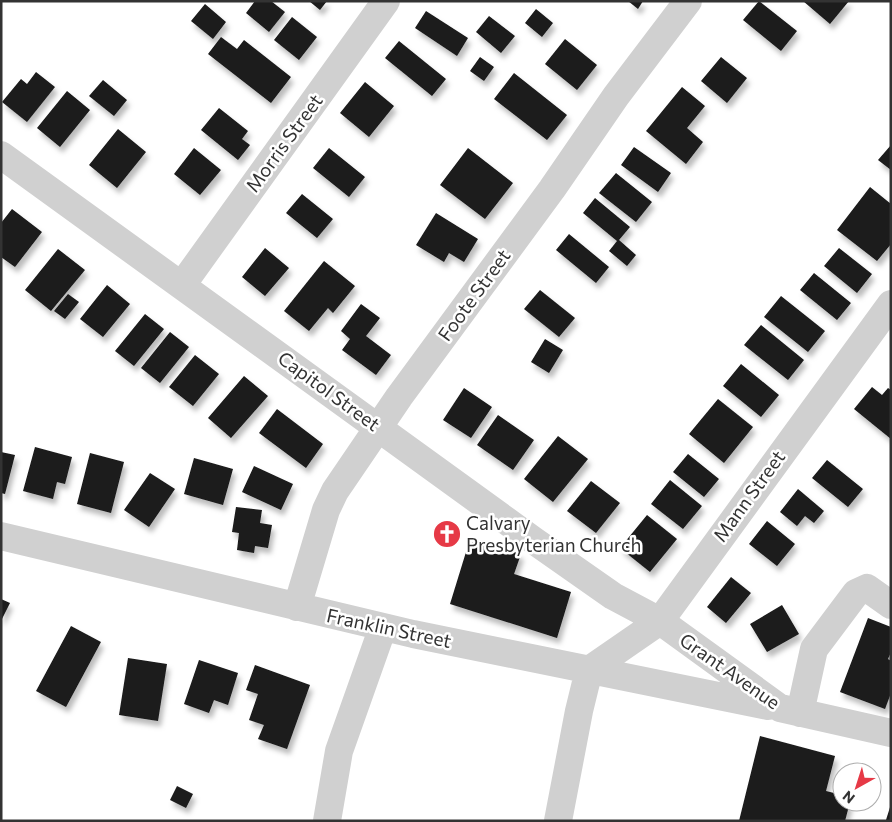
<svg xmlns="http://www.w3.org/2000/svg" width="892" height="822" font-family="Commissioner,sans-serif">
	<defs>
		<filter id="shadow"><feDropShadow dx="3" dy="5.5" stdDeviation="2.5" flood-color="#0004"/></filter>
	</defs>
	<rect width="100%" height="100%" fill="#fff"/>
	<path fill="#1a1a1a" filter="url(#shadow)" d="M255,1H271L285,12L269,32L246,13Z
		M309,1H327L320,10Z
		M628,1H643L638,9Z
		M759,1L797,31L781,51L743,20Z
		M803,1H849L830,24Z
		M205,4L226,22L213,39L191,21Z
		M536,9L553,23L542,37L525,23Z
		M426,11L468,38L457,56L415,28Z
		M489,16L515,36L501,53L476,32Z
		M292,17L317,37L299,60L274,40Z
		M221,37L237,49L244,40L291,77L271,103L208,54Z
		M565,39L597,65L577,90L545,64Z
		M399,41L446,79L432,96L385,58Z
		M480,57L494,67L484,81L470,71Z
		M721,57L747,78L727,103L701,81Z
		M36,72L55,87L27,122L2,102L21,79L27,84Z
		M514,73L567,115L547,140L494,99Z
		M103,80L127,100L114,116L89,96Z
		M365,82L394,106L369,137L340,113Z
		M682,87L705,106L687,128L703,142L686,164L646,131Z
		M67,91L90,110L60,147L37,128Z
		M219,108L248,131L242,139L250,145L238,160L201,130Z
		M118,129L146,152L117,188L89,165Z
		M891,145V170L878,160Z
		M634,147L671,173L658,192L621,165Z
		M194,148L221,170L200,195L174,174Z
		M329,148L365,177L349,197L313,168Z
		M468,148L513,183L485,219L440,185Z
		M616,173L652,202L636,222L599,193Z
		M870,187L891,204V244L877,261L837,230Z
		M302,194L333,219L317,238L286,213Z
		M595,198L630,227L619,240L636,255L627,266L609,251L617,241L583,213Z
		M12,209L42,232L15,267L1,257V223Z
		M436,213L478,239L464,262L449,253L444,262L416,245Z
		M569,234L609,267L596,283L556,250Z
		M265,248L289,268L265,296L242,277Z
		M839,248L872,274L857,293L824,266Z
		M58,249L85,270L51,311L25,290Z
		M324,261L355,286L333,313L328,308L309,331L284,311Z
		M814,273L851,303L837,320L800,290Z
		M107,285L130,304L103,337L80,319Z
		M540,290L575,318L559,337L524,309Z
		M68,294L79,302L65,319L54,311Z
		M781,296L825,331L808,352L764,317Z
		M361,304L380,318L366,336L391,355L376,375L342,350L350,339L341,331Z
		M145,314L164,329L134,366L115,351Z
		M761,325L804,360L788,380L744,345Z
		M170,332L189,347L160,383L141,368Z
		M545,339L563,350L549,373L531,362Z
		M195,355L219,374L193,406L169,387Z
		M741,364L779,395L761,417L723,386Z
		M244,376L268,396L231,438L208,418Z
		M872,387L882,395L888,388L891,390V439L854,409Z
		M464,388L492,407L471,438L443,420Z
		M718,399L753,427L724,463L689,434Z
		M277,409L323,444L306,468L259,433Z
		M498,415L534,440L513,470L477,445Z
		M558,436L588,459L553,502L524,479Z
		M35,447L72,457L65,484L57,482L53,499L23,491Z
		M1,452L15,455L5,494L1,493Z
		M90,453L124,462L111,513L77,504Z
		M688,454L719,479L704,497L673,472Z
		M194,458L233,469L223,505L184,494Z
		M827,460L863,489L848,507L812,478Z
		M254,466L293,484L281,510L242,492Z
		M150,473L175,489L149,527L124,510Z
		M670,480L702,506L683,529L651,504Z
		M591,481L620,503L596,533L567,511Z
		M798,489L824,511L814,523L805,516L797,526L780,512Z
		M236,507L262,510L260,523L272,525L268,548L255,546L254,553L237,550L239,533L232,532Z
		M647,515L677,539L650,572L620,548Z
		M767,521L795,544L777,566L749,544Z
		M470,539L521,554L514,574L571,592L557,638L450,604Z
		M731,577L751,593L726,623L707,607Z
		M1,599L10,603L1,621Z
		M782,605L799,634L767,652L750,624Z
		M868,618L891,627V652L888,659L891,661V693L885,709L840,692Z
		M71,626L101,642L66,707L36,691Z
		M128,658L167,664L158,721L119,715Z
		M199,660L238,673L228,705L214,700L209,713L184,704Z
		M255,665L310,685L287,749L258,739L264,725L249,720L258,694L246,690Z
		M760,736L835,756L826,791L842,795V802H850L845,821H739Z
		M177,786L193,794L186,808L170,800Z
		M891,804V821H888L886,820Z"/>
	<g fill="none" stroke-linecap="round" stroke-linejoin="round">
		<path stroke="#d0d0d0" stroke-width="28" d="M1,155L533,540L613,596L660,621L780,708L891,733
			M182,285L386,1
			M1,536L413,634L768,706
			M297,607L326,510L335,491L399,397L552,189L616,96L688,1
			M800,713L814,649L856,593L867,588L891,605
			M327,821L339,751L383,627
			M558,821L579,711L589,670L660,621L891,304"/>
	</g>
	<defs>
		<symbol id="church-disc" viewBox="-11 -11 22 22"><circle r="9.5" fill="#e63946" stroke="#fff"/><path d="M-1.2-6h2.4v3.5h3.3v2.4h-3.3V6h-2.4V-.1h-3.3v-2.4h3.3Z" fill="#fff"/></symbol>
	</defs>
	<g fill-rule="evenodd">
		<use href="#church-disc" x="431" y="518" width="32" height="32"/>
	</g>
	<g text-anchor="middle" stroke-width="5" stroke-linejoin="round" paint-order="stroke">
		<g font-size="19" fill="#333" stroke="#fff">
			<text transform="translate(284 143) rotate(-54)" y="7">Morris Street</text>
			<text transform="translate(474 295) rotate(-54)" y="7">Foote Street</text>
			<text transform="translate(329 391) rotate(36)" y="7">Capitol Street</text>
			<text transform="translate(749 496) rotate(-54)" y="7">Mann Street</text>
			<text transform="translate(389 628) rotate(12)" y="7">Franklin Street</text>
			<text transform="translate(730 671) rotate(35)" y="7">Grant Avenue</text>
		</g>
		<g font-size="19" fill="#333" stroke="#fff" text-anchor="start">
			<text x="466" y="530">Calvary<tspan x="466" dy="22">Presbyterian Church</tspan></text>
		</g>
	</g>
	<rect width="892" height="822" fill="none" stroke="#333333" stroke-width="5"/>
	<g transform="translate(857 787) rotate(219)"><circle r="24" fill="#ffffff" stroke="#adadad"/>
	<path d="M0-4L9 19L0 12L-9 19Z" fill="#e63946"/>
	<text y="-8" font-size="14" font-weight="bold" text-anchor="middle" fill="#333333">N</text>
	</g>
</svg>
